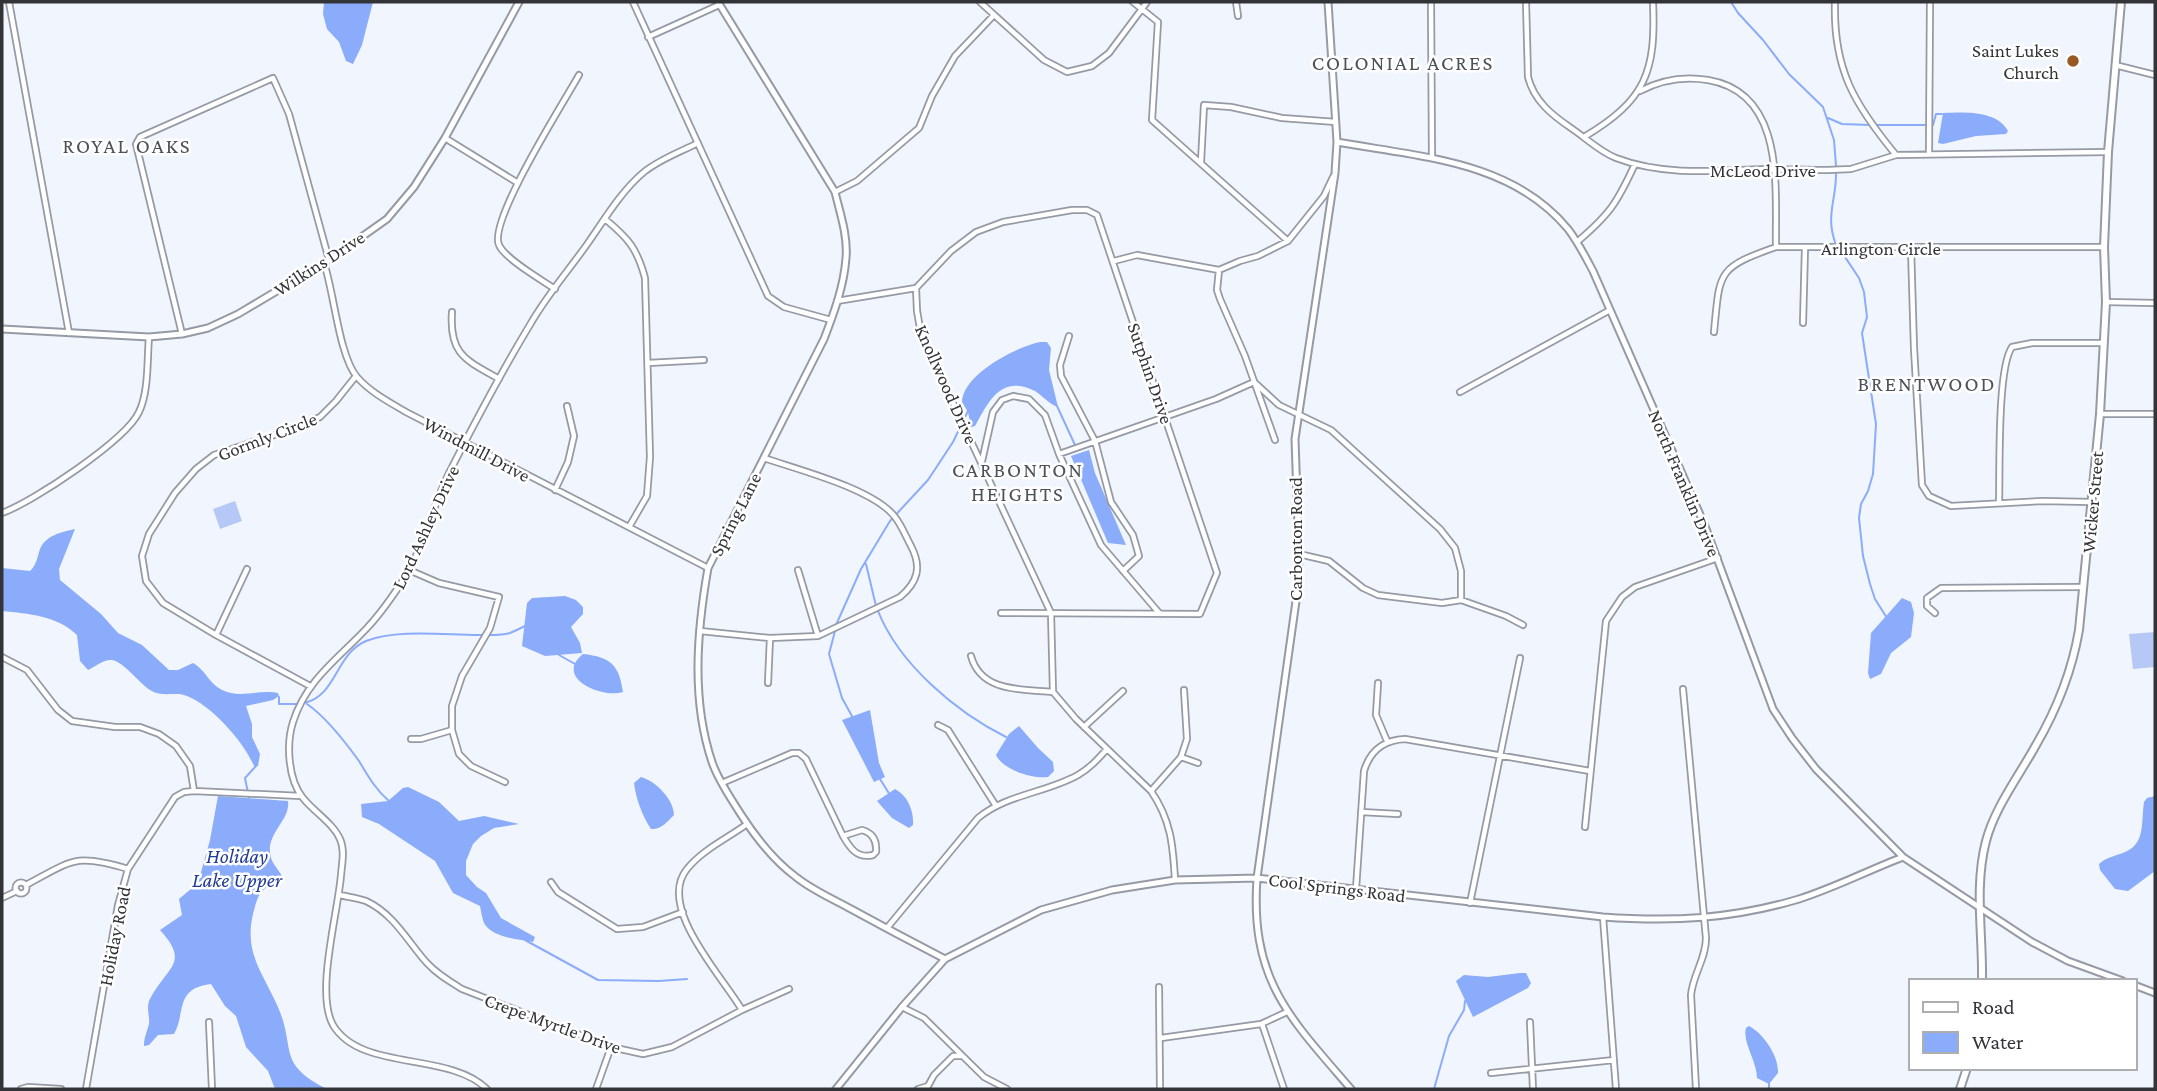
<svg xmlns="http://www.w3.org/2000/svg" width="2157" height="1091" font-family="'Crimson Pro',serif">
	<rect width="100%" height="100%" fill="#f1f5fe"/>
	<path fill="#b6c9f6" d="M235,501L242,521L220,529L213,509Z
		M2155,632V667L2133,669L2129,634Z"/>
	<path fill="#8bacfa" d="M324,2H373L362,45L353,64L346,61L339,42L327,29L323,14Z
		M1943,113C1964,112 1997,110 2008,131L2006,134L1976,136L1943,144L1938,143Z
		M1040,342H1047L1051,348L1049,370L1058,407C1049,404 1043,396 1035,391C1001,374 989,401 975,426L971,427L968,412L962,402C963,374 1016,347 1040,342Z
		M1089,450L1095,473L1126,545L1108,543L1071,456Z
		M75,529L59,569L60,580L101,614L118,633L142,645L169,670H178L193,663C205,669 209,684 222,690C239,699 261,689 278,693L279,696L273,700L246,706L252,724V737L260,754L258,766H254C244,742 211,705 187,696C175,691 163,698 150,690C139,683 124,662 112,660C103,659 95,667 88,670L80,661L77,635C56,615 29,614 2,611V568L30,571C37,564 37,558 40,549C46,535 62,532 75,529Z
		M565,596L576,600L583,607V614L571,627L580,643L582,653L545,656L522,646L527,603L532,598Z
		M1902,598L1911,602L1914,613L1911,637L1891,653L1881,674L1870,679L1868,673L1871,633Z
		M583,654C611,657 619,665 623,692C603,699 553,678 583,654Z
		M870,710L879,763L885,777L874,782L842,720Z
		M1019,726L1038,748L1053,762L1054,771L1048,777C1033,779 1003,770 996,755L1009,734Z
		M641,777C656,781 674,800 674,815C667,822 661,830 651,829C642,815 636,799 634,783Z
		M408,787L439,802L459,821L484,816L519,824L494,828L481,836L473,844L466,861V875L477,887L486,893L501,918L535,937L533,942C519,939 492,938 484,923C482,918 481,911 480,906L453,893L435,861L379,824L362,817L361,804L388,801L403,788Z
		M895,789C908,796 914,811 913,825L909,828L892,818L877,801Z
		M218,796L288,801C291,821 264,834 271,858C273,865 280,871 283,878V880C261,888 259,891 253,914C244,953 262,971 277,1005C297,1048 275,1063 327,1089H275L268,1071L246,1047L236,1016L225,1006L211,984C174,988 186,1014 174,1034L158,1035L149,1045L144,1046C144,1037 147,1032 149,1024C150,1014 145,1007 151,997C168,966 190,963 160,930L182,915L179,899L198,883L210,840Z
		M2155,796V871L2128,891L2115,889L2100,870L2099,864C2106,857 2116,856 2125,852C2146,844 2141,820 2144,802L2147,798Z
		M1520,973H1526L1531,983L1528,988L1473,1017L1456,981L1464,975L1488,977Z
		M1749,1026C1763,1033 1779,1056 1778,1073L1769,1084L1757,1078C1757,1061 1742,1042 1746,1028Z"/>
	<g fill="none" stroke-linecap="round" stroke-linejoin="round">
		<path stroke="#8bacfa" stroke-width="2" d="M1731,2L1738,13L1763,40L1789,74L1823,107L1834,140L1836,166
			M1828,118L1842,124L1870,125
			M1876,125H1933L1936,114H1942
			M1836,245C1825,216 1836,202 1836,174
			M1841,251L1859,278L1864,292L1867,317L1862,333L1876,424L1873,474L1868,491L1861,504L1859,518L1863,556L1870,584L1875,599L1887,618
			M1057,406L1075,445
			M866,564L876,606
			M878,611C899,664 956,712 1006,737
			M836,625L861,569L890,521L928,480L953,442L968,411
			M835,631L829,654L842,698L853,718
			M559,655L575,664
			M279,697V704H298
			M304,703C337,696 335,654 366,641C397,629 444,635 478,635C489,635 500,636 510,633C515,631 521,628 525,626
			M307,704C326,717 346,743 359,761C368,776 375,789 389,801
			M880,779L890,795
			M249,798L245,778L256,766
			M525,940L598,980L659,981L687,979
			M1769,1082V1089
			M1434,1089L1449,1036L1464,1010L1465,1001"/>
		<defs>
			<path id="minor" d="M9,2L69,333
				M633,2L768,296L784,307L831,320
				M980,2L1044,60L1067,72L1092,66L1109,53L1147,2
				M1133,2L1158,22L1152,120L1288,241
				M1236,2L1238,16
				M1431,2L1432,158
				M1526,2L1528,77C1534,101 1552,115 1571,128C1586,138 1600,152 1616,158C1663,176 1715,171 1764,169C1785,169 1807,170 1828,170L1851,169L1896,155L2108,152
				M1835,2C1833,69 1854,104 1896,155
				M648,37L719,5
				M2115,65L2155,75
				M1640,91C1661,80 1684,76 1708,80C1786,93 1775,188 1776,247
				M1584,137C1646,100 1656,72 1653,2
				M445,138L518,183
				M1929,154L1930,2
				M1201,162L1204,105L1231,107L1282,118L1336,122
				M835,192L857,181L919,128L932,96L955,56L993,16
				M605,219C628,238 637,248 645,278L650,457L647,496L629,527
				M1577,242C1610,214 1617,203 1635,164
				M1911,248L1914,348L1922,485L1929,496L1951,506L2043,501L2091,502
				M1114,261L1137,255L1219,270L1240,261L1258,256L1288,241L1324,196L1333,177
				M324,263C334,292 339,356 357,377C370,392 389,402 406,412L708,568
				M1219,270L1217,290L1220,299L1245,356L1275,440
				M916,288L917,311L921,334L1051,613L1053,692L1076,719L1151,791C1171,820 1173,845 1175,880
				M555,289C542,280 505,259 499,245C488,221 564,102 579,75
				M837,301L916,288L951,251L976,232L1003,222L1072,210H1087L1097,215L1217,573L1200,614L1001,613
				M2106,302L2155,303
				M452,312C449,355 466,360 499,379
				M1803,323L1805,248
				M1714,332C1720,272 1716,268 1776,247H2104
				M182,334L136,144L140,137L273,78L289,114L329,260
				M1069,336L1060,365L1061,376L1095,441L1111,502L1133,535L1139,556L1123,571
				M648,363L704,360
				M1460,392L1610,310
				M2100,414H2155
				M1059,454L1216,399L1254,382L1279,405L1331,430L1440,529L1455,548L1461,571V600
				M982,461L993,412L1002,400L1013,396L1029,399L1045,415L1059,454L1101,545L1160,614
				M555,490L568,462L574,436L567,406
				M1999,503C2000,472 1997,368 2012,347L2032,343H2104
				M2,513C33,502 126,440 139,412C149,391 147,360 149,337
				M1299,554L1329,561L1363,588L1378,595L1442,603L1461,600L1506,616L1523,625
				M409,570L439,583L499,597L490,628L462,676L452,706V730L459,754L471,766L505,782
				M798,570L818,636
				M1935,613L1927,606V598L1941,588L2083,587
				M700,631L770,638L818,636L900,597C918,582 922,567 911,546C906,537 902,526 895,517C874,489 799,470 764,458
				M216,635L247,569
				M971,656C981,693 1023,689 1053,692
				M2,657L27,670L58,710L72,721L115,727H140L159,734L176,746L190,766L194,791
				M768,683L770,638
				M1378,683L1376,715L1387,741
				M310,686L216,635L163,603L146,581L142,556L149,534L175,493L196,469L214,455L298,427L320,417L336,401L356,376
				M1683,689L1706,938C1706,959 1693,974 1691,995L1696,1089
				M938,725L948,730L996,806
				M1084,727L1123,691
				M411,739H421L452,730
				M1181,757L1198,763
				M722,783L792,753H799L806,759L843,836
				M1151,791L1181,757L1187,739L1184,690
				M1361,812L1398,814
				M1585,827L1606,621L1622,597L1635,587L1718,558
				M862,830C873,833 877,841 876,852L873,855C857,859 850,848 843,836Z
				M551,882L558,892L617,929L643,927L683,912
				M15.5 888a5.5 5.5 0 1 1 11 0a5.5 5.5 0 1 1-11 0Z
				M26,885C73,860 75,853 128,869
				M1356,889L1364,771C1370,751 1384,740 1405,739L1590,771
				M340,895C348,897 358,898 366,901C394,914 408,942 427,963C437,974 449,981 462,989L611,1047L643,1054L672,1047L742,1010L789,989
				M2,898L17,891
				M1470,903L1520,658
				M1603,917L1616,1089
				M887,928L978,818C1007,794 1046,793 1078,775C1090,768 1098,759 1107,749
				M1159,987L1160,1089
				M902,1007L924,1018L984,1077L1007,1089
				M742,1010C723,977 656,907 687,869C702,850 728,838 747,824
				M209,1022L212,1089
				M1530,1022L1533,1089
				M1262,1024L1284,1089
				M1161,1038L1261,1024L1287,1012
				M1491,1073L1614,1060
				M21,1089L28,1087L61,1089
				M86,1089L118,905L128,869L175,797L184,792L194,791L301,796
				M487,1089C448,1051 361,1072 333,1025C315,993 338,913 341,875C342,863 345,850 340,839C333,823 314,812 303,798C288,780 286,744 293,722C306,680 339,658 367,628C383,611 395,593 407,574C425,543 433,505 449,473C475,422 502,371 531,323C547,295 569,270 588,243C604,220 622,190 644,172C660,159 680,152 698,143
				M596,1089L611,1047
				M918,1089L928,1086L934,1075L953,1056H961"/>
			<path id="tertiary" d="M718,2L835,192C840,213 848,236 846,258C844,286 834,313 824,339L708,568C697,631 691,700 712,762C718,780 730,797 740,813C756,838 773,860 796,877C812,890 833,899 851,909C882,926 914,943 945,959
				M1328,2L1337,142L1335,173L1295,439L1299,554L1298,587L1257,878C1250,980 1289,1017 1351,1089
				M1337,142C1419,157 1511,160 1568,229C1578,242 1585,256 1593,271L1705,526L1773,709L1792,738L1816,769L1903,857L2032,942L2068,961L2123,981
				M2,329L149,337L182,334L208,328L238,314L329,260L387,219L414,187L445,138L519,2
				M2134,985L2155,993
				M836,1089L902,1007L945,959L1041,910L1112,890L1175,880L1257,878L1603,917C1673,922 1732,919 1799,899C1834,888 1869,870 1903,857"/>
			<path id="secondary" d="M1982,981C1983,934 1974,887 1986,841C1995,807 2019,776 2036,745C2057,709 2072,671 2079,630L2100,414L2106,302L2104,247L2108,152L2121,2
				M1960,1089L1967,1068"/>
		</defs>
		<use href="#minor" stroke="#959aa4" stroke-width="8"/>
		<use href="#tertiary" stroke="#959aa4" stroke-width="9"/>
		<use href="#secondary" stroke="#959aa4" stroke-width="10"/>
		<use href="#minor" stroke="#fff" stroke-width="4.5"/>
		<use href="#tertiary" stroke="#fff" stroke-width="5"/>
		<use href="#secondary" stroke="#fff" stroke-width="6"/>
	</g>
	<circle fill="#995924" stroke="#fff" stroke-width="2.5" cx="2073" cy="61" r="7"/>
	<g text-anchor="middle" stroke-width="5" stroke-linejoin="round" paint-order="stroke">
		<g font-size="19" fill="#323438" stroke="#fff" text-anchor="end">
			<text x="2059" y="57">Saint Lukes<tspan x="2059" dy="22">Church</tspan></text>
		</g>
		<g font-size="19" fill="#323438" stroke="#fff">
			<text x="1763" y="177">McLeod Drive</text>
			<text x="1881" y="255">Arlington Circle</text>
			<text transform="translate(319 263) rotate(-33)" y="7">Wilkins Drive</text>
			<text transform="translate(1151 373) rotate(71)" y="7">Sutphin Drive</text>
			<text transform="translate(947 384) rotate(66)" y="7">Knollwood Drive</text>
			<text transform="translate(267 436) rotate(-21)" y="7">Gormly Circle</text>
			<text transform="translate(477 449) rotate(28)" y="7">Windmill Drive</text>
			<text transform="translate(1685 483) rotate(67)" y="7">North Franklin Drive</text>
			<text transform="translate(2092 502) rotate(-85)" y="7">Wicker Street</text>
			<text transform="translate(735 514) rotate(-63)" y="7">Spring Lane</text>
			<text transform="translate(425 527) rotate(-65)" y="7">Lord Ashley Drive</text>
			<text transform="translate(1295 539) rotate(-90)" y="7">Carbonton Road</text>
			<text transform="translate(1337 887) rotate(7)" y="7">Cool Springs Road</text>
			<text transform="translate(114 936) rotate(-79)" y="7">Holiday Road</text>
			<text transform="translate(553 1023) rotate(20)" y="7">Crepe Myrtle Drive</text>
		</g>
		<g font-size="21" letter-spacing="2" fill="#4d5159" stroke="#fff">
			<text x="1403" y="70">COLONIAL ACRES</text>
			<text x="127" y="153">ROYAL OAKS</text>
			<text x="1927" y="391">BRENTWOOD</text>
			<text x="1018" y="477">CARBONTON<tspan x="1018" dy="24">HEIGHTS</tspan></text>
		</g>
		<g font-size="21" font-style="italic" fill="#213c94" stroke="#fff">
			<text x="237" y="863">Holiday<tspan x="237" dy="24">Lake Upper</tspan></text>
		</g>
	</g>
	<rect width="2157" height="1091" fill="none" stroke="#323438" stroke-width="7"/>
	<rect x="1909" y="979" width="228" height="91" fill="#ffffff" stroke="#adaeaf" stroke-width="2"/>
	<rect x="1923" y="1002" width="35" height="10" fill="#ffffff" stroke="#adaeaf" stroke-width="2"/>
	<text x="1972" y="1014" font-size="21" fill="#323438">Road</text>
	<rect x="1923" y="1032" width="35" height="21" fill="#8bacfa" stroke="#adaeaf" stroke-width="2"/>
	<text x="1972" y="1049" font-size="21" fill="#323438">Water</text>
</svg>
